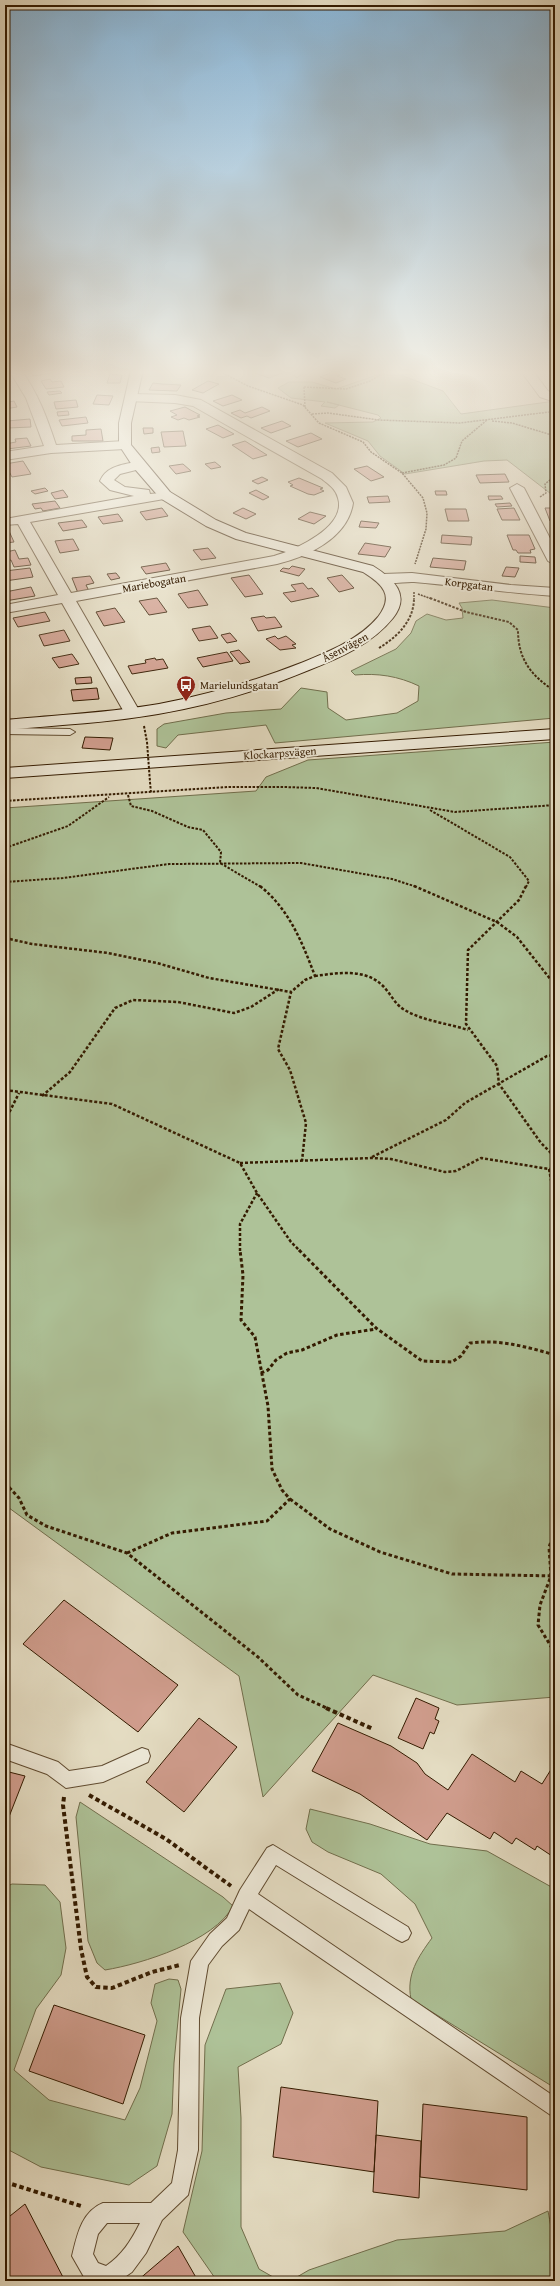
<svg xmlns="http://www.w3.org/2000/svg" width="560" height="2286" font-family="'Gentium Book Plus',serif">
	<rect width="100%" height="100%" fill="#e4dcc2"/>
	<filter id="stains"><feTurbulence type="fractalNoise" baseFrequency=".005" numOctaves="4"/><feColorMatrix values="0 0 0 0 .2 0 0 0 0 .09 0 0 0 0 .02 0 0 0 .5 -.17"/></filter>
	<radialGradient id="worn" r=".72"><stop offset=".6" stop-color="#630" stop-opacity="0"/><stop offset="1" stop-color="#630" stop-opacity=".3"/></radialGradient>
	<path fill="#aec298" stroke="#716e4c" d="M380,374L403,376L443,391L461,414L555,401V497L507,460L484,461L405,474L380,456L368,441L325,423L373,422L381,418L378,415L327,402L339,405L335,408L321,406L325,402L291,398L278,388L289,382H312L336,389Z
		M492,600L555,608V718L275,743L266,725L178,735L166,748L157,746V729L164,724L226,713L281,709L301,688L327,692L328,708L346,720L397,713L418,701L419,686C398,676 378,673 355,675L351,671L396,649L411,633L416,621L427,614L446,620L463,618L462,608L459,603Z
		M555,742V1697L457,1705L373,1675L263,1797L239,1676L5,1505V808L256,791L266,777L308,760Z
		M80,1802L223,1897L233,1906C215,1941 142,1964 105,1970L97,1963L88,1941L76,1817Z
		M310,1809L370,1824L430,1844L487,1851L555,1889V2088L411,1999C406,1975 418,1957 432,1938L415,1904L381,1874L328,1852L312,1842L306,1829Z
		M12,1884L45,1885L60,1902L66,1948L61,1975L36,2009L14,2070L49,2100L125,2120L140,2088L157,2021L151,2003L155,1984L169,1979L178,1980L181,1989L174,2063L172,2114L157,2166L129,2185L41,2167L5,2148V1887Z
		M280,1983L293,2013L281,2044L238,2067L241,2118V2227L259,2269L280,2281H217L183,2232L202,2151L205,2045L226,1989Z
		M548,2211C552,2233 558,2259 549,2281H290L309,2270L397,2240L505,2231Z"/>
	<path fill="#d09d8d" stroke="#341b00" d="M29,370H61L62,371L33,376Z
		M257,370H275L282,373L269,378L252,372Z
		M333,372L340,375L337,376L346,379L336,383L320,377Z
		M110,374L122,375L120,383H107Z
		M50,379L52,382L61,381L64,387L46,389L41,381Z
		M208,381L219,384L203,393L192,390Z
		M153,383L162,384L181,385L177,391L149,390Z
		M60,391L62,393L49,395L47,392Z
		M97,395L113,396L109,405L93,404Z
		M232,395L242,400L223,406L213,401Z
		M76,400L78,407L56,409L54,402Z
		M14,401L17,407L5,409V403Z
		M185,407L200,415L197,416L200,417L189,420L184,418L178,420L171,417L177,415L170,411Z
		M262,407L270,411L251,418L247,416L241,418L231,413L240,410L245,413Z
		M68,411L69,415L58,416L57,412Z
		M86,417L88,423L62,426L59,420Z
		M30,419L31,427L8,428L7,421Z
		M282,421L291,426L271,433L261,428Z
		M218,425L234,434L223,438L206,429Z
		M143,428H153V433L144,434Z
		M101,429L103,441H72V436L86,435V430Z
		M183,431L186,446L164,447L161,432Z
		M311,433L322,439L298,447L286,441Z
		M27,438L31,446L7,449L5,444L16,442L15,439Z
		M245,441L267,455L253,459L232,445Z
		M159,447L160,452L152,453L151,448Z
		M23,461L31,474L12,477L5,464Z
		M215,462L221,467L211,469L205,464Z
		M183,464L191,471L176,474L169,466Z
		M367,466L384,477L371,481L354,469Z
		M505,474L509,482L480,483L476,475Z
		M262,477L268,480L258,484L252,481Z
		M299,478L323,488L320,489L324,491L314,495L308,494L290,486L293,485L288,482Z
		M45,488L48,491L35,494L31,491Z
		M63,490L68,497L55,499L51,493Z
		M256,490L269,497L263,500L249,493Z
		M435,491H446L447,495H436Z
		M388,496L390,502L369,503L367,497Z
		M488,496H501L503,499L489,500Z
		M55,501L60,508L43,511L41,508L35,509L32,504Z
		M510,503L512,506L497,507L495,504Z
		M162,508L168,516L146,520L140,512Z
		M243,508L256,514L246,519L233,513Z
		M514,508L520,520H502L497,509Z
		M545,508H555V521H550Z
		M445,509H466L469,521H448Z
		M310,512L326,516L314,524L298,519Z
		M118,514L123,521L103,524L98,517Z
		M82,520L87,527L63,531L58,523Z
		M361,521L379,523L376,528L359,527Z
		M5,531H9L14,542L5,543Z
		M442,535L472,537L471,545L441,543Z
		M507,535H529L535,549L530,550L531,553H518L516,550H513Z
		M73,539L79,550L60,553L55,541Z
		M365,543L391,547L385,557L358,554Z
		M208,548L216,558L201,560L193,550Z
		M15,550L19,559L28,558L31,565L14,567L11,560L5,561V556L7,555L6,552Z
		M520,556L535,557L536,563L520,562Z
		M433,558L466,561L464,570L430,567Z
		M166,563L170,570L146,574L141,567Z
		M292,566L305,569L299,576L280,571L283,568L289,569Z
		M506,567L519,568L515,577L502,576Z
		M30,568L33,577L5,581V571Z
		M116,573L120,578L111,580L107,574Z
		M249,575L263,594L245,597L231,578Z
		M342,575L354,588L339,592L327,578Z
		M90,576L94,583L86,585L89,591L78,593L72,578Z
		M303,583L308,589L312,588L319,596L291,602L283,593L296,591L291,585Z
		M31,587L35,596L5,601V592Z
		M198,590L208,605L188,608L178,594Z
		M157,598L167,612L149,615L139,601Z
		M115,608L125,622L104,626L96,612Z
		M45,612L50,621L18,627L13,618Z
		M264,616L266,618L275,617L282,627L258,631L251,618Z
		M210,626L218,638L199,641L192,629Z
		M64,630L70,641L44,646L39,635Z
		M230,633L237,641L227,643L221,635Z
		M275,636L278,639L286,636L296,644L292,645L296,648L280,650L266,639Z
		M239,650L250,662L240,664L230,652Z
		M227,652L233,661L203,667L197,658Z
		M72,654L79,664L59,668L52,658Z
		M155,658L156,660L163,659L168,668L132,674L128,666L146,663L145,660Z
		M91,677L92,683L76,684L75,678Z
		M97,688L99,699L73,701L71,690Z
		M85,737L113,738L110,750L82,748Z
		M64,1600L178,1685L138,1732L23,1644Z
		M416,1698L439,1708L435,1719L439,1721L434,1734L430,1732L423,1749L398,1738Z
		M199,1718L237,1747L184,1812L146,1782Z
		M338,1723L391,1746L417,1763L425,1774L448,1790L472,1754L515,1782L521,1771L542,1784L555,1763V1858L537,1846L535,1850L516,1838L512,1844L494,1832L490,1839L447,1813L427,1840L360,1794L312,1771Z
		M5,1771L25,1776L5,1827Z
		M54,2005L145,2035L123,2104L29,2071Z
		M281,2087L378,2101L374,2172L273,2157Z
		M423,2104L527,2117V2190L420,2177Z
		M376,2135L421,2141L419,2198L373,2192Z
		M25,2204L65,2281H5V2220Z
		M178,2246L198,2281H137Z"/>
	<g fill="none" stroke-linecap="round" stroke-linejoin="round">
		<defs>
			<path id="lane" d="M5,728L70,729L75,732L70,735L5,734Z
				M5,1743L58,1762L69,1771L102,1766L142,1748L148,1750L150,1756L148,1762L103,1782L66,1788L47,1774L5,1759Z
				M273,1845L408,1927L411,1933L408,1939L402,1942L396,1939L276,1865L258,1894L555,2097V2118L249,1909L239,1930L222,1946L208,1965L199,2018L198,2150L188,2195L162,2220L146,2253L132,2272L119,2281H93L84,2277L72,2256C77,2236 81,2212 103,2203H151L172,2183L178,2150L181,2018L191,1961L210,1934L227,1918L240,1890L267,1848ZM107,2223H140C131,2241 122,2255 106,2266L98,2263L93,2254L98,2234Z"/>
			<path id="street" d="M9,370H21C38,393 47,418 56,445L125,441L131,445L125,449L51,453L5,460V452L44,446L26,398Z
				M286,370H301L303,373L297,377Z
				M520,370H532L548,391L555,394V402L540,397Z
				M546,370H555V378L551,376Z
				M132,394L175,395L201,400L332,473L346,487L353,503C348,538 307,557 277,564L76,601L140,712L138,715H126L124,712L62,603L5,613V605L58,595L18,524L5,525V519L134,496L110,490L100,481C107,465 124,465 139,461L144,462L145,465L144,468L120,474L114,480L125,487L149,490L150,494L170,492L172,495L170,498L30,522L71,593L274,556C295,550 347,527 338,498C336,489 328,484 322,479L193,406L175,403L128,401L126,398L128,395Z
				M517,484L524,488L555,548V565L548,561L510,488Z
				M412,573L511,585L555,588V596C508,593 461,586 414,582C404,581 382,587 376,578L383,574Z"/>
			<path id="secondary" d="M131,370H143L131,423V445L170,492L216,520L246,533L373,566C394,579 411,595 393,618C372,644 340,658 309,670C261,690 210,705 158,714C108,723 56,725 5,730V720C56,715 108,713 159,704C207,695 255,681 301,663C328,652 360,639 378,617C395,595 382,584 363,572L236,539L206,526L160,498L134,468L119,445V423Z
				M555,729V739L5,778V768Z"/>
		</defs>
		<use href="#lane" stroke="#604b30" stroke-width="2"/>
		<use href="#street" stroke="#604b30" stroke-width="2"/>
		<use href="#secondary" stroke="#341b00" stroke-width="2"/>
		<path stroke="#341b00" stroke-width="1.5" stroke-dasharray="2 1" stroke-linecap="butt" d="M217,370L248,386L303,405L319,423L363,442L371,452L402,473L423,498L427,513L426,529L415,564
			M304,387L346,389L370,381L389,370
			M304,387L305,407
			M312,414L328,413L379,420L460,423L549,412
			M492,421L512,423L555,436
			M402,473L444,465L456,458L462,441L487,420
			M540,497L546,493L545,484L555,476
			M414,592V599
			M418,594L432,599"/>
		<path stroke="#341b00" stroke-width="2" stroke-dasharray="2.5 1.5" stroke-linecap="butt" d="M430,598L466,612L509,622L518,630C518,659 531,676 555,691
			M379,648C397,637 414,621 414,598
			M144,726L147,742
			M150,782L151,793
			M128,795L131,806L152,811L188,827L203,830L221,852L220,863L261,887
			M5,801L229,787H283L316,788L455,812L555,805
			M430,810L510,857L529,881L526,887
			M5,848L68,826L109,797
			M5,882L63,878L169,864L301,863L392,879L417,887"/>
		<path stroke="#341b00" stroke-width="2.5" stroke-dasharray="3 2" stroke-linecap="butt" d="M260,886C289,909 302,942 315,976L305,980L291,992L278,1049L290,1070L306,1123L302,1161
			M414,886L497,922L517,937L555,985
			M526,886L519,900L468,950L466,1024L497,1066L499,1084L541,1143L555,1157
			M5,938L32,944L108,953L157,963L209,978L291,992
			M315,976C338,973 365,968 383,986C390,993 395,1004 403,1009C422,1021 447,1023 468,1030
			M5,1090L112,1104L240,1163L257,1193L291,1242L300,1251
			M42,1096L70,1072L115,1008L133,1000L178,1002L234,1013L251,1007L279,989
			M5,1121L19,1093
			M372,1157L446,1120L465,1103L547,1056L555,1055
			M240,1163L372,1158L391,1159L445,1172L456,1171L481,1158L555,1170
			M549,1169L553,1191L555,1240
			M240,1251V1224L257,1193"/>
		<path stroke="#341b00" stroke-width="3" stroke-dasharray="3.5 2.5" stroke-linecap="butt" d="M299,1250L376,1328L422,1361L452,1362L461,1356L470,1343C500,1339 527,1347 555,1355
			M261,1373L268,1370L276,1360L287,1353L302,1350L337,1335L376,1329
			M5,1483L19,1498L27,1515L46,1526L127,1553L258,1657L298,1695L329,1709
			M290,1499L330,1529L380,1552L452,1574L555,1576
			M555,1532L549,1547L551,1576L540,1605L538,1625L555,1653
			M127,1553L172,1533L267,1521L290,1499L282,1490L272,1469L268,1406L255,1337L241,1320L243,1275L240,1250"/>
		<path stroke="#341b00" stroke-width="4" stroke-dasharray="4.5 3" stroke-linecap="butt" d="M326,1708L373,1729
			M89,1795L166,1839L231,1886
			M64,1797L63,1805L81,1949L87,1977L96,1987L112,1988L152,1972L180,1965
			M5,2182L81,2206"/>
		<use href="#lane" fill="#ede8d7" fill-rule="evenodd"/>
		<use href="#street" fill="#ede8d7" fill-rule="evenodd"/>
		<use href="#secondary" fill="#ede8d7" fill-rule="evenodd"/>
		<path stroke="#341b00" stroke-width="2" stroke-dasharray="2.5 1.5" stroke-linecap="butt" d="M147,742L150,782"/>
	</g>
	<linearGradient id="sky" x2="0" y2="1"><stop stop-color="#89b6d8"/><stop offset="0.54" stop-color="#f3efe4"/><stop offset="1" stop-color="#f3efe4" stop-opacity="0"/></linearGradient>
	<rect width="560" height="690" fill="url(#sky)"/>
	<defs>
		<symbol id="bus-pin" viewBox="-11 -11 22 30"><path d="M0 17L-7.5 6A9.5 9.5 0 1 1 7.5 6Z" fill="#8f2418" stroke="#ede8d7"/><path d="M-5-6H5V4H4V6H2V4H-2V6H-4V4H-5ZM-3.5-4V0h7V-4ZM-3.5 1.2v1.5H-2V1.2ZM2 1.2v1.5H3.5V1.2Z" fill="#fff"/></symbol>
	</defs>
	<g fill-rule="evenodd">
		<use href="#bus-pin" x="175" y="674" width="22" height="30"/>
	</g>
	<g text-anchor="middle" stroke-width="4" stroke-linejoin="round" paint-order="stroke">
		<g font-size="11" fill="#341b00" stroke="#ede8d7">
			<text transform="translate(154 583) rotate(-10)" y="4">Mariebogatan</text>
			<text transform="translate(469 584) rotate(7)" y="4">Korpgatan</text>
			<text transform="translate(345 647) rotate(-28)" y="4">Åsenvägen</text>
			<text transform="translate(280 753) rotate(-4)" y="4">Klockarpsvägen</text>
		</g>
		<g font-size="11" fill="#341b00" stroke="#ede8d7" text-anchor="start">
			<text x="200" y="689">Marielundsgatan</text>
		</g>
	</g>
	<rect width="560" height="2286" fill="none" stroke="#e4dcc2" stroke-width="20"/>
	<rect x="6" y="6" width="548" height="2274" fill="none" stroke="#341b00" stroke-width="2"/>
	<rect x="10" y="10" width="540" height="2266" fill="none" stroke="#341b00"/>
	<rect width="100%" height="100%" filter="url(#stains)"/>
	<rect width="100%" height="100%" fill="url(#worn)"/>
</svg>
